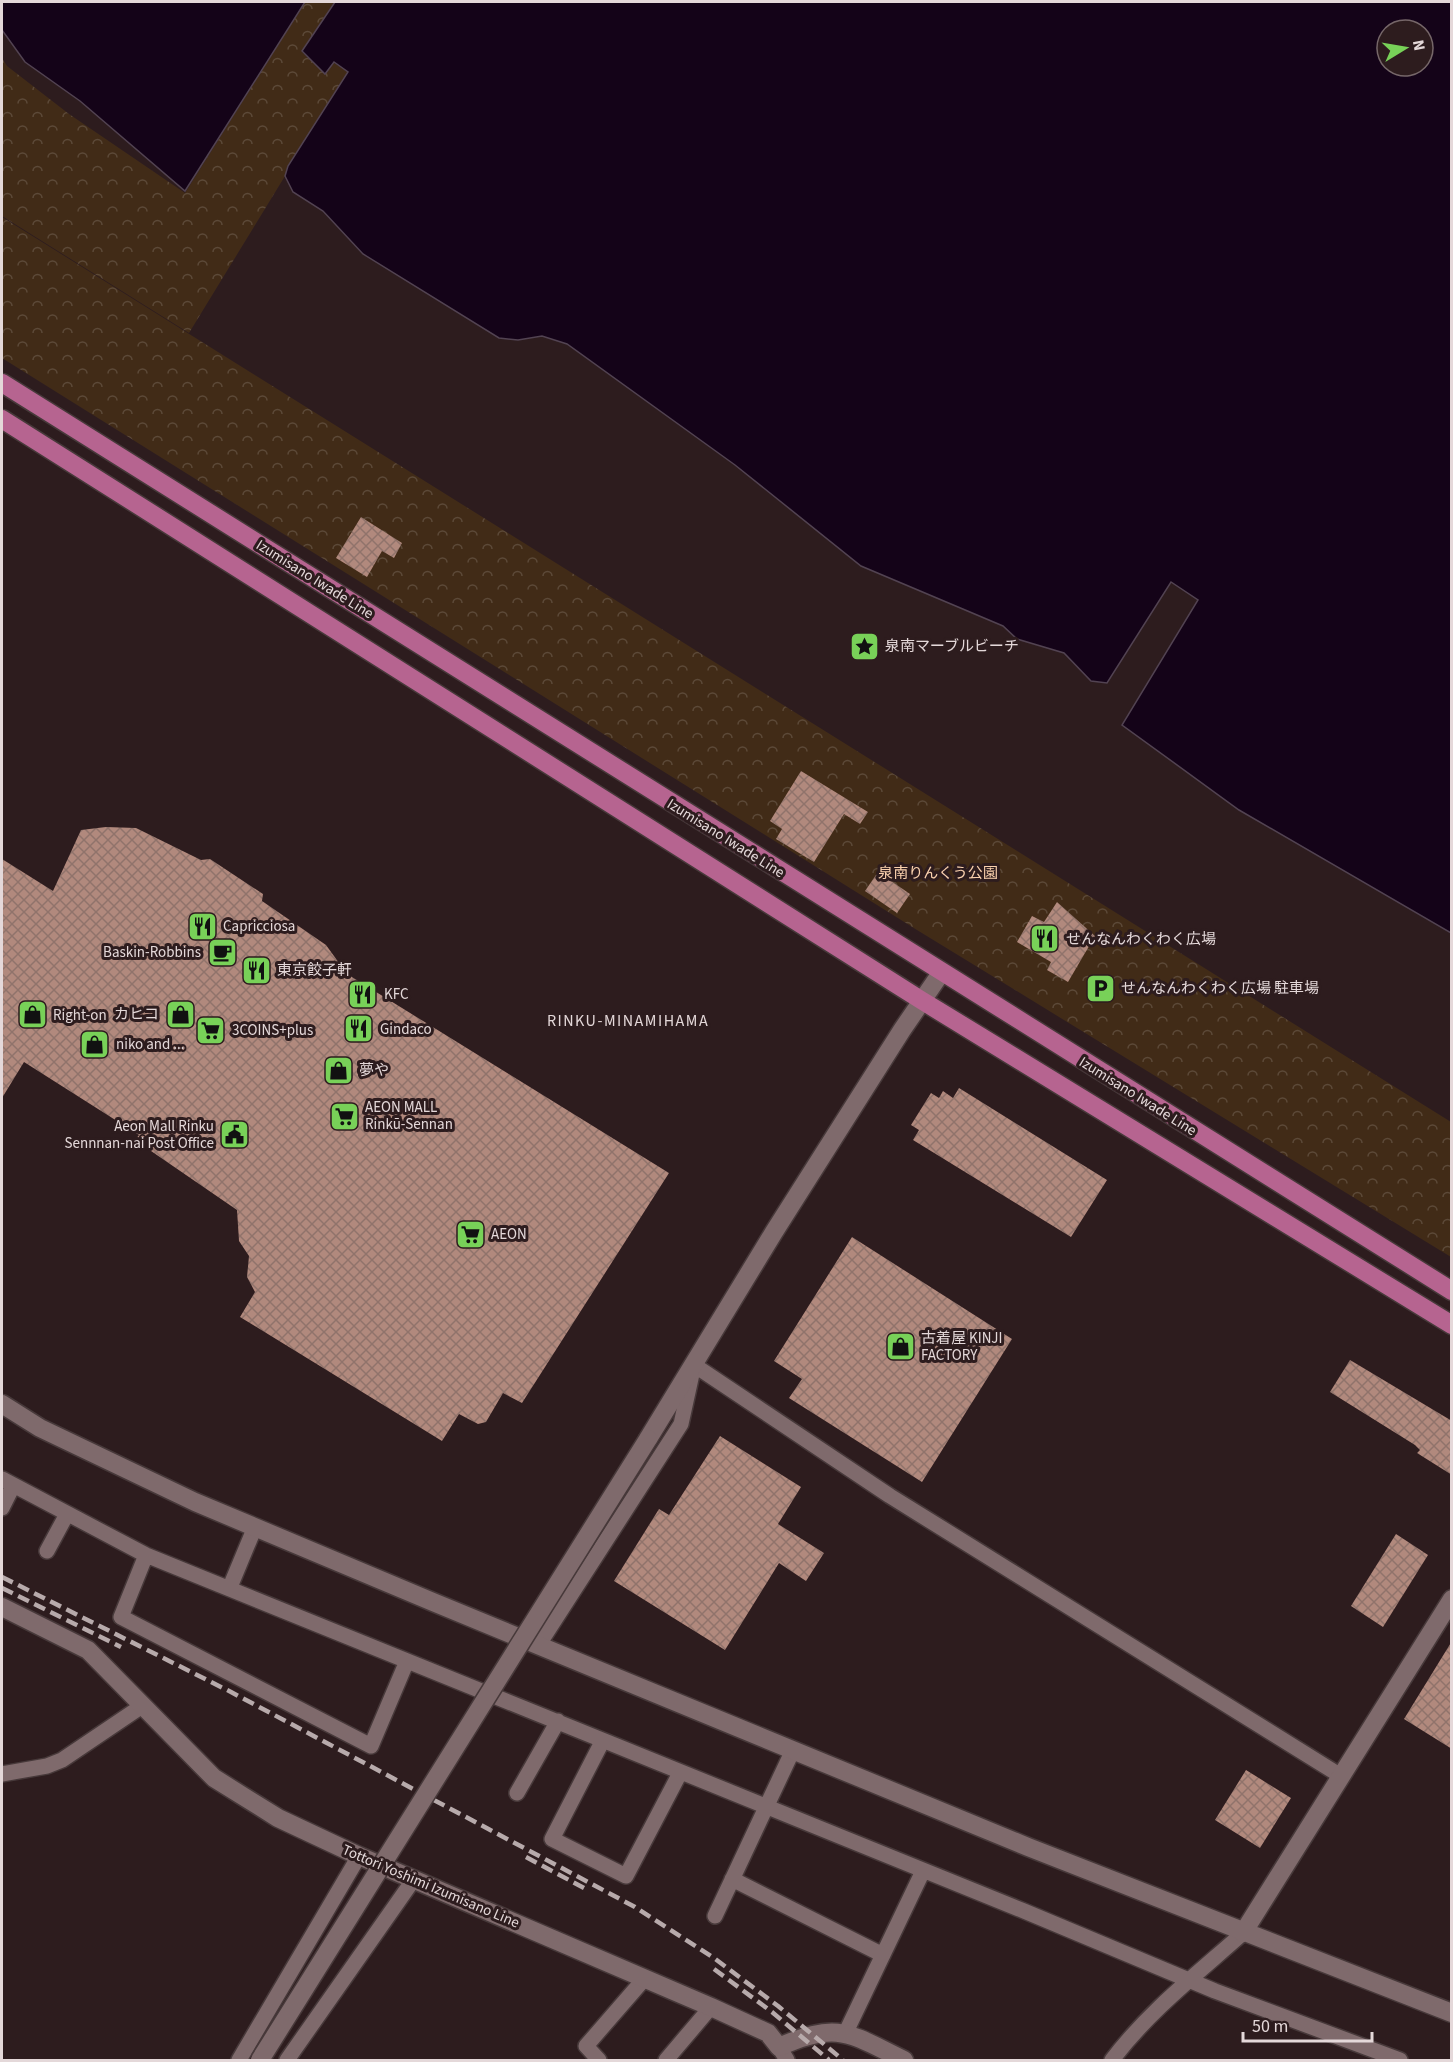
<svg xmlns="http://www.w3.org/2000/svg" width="1453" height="2062" font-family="'Source Sans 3','Noto Sans JP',sans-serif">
	<defs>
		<pattern id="park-crowns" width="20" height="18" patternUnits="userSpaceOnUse" patternTransform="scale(1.5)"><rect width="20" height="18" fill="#412b17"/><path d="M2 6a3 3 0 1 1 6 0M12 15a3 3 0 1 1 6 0" fill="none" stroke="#5c4938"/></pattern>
		<pattern id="building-cross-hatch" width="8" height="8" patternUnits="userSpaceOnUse" patternTransform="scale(1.5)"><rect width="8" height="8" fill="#b1897d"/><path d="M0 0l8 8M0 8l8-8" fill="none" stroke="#90736b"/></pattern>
	</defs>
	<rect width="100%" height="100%" fill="#2d1c1e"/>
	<path fill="url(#park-crowns)" d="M305,2H334L302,52L325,74L334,63L348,72L288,166L285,176L189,333L2,216V58L7,66L69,114L185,193Z
		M2,217L1451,1122V1257L917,930L2,358Z"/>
	<path fill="#140318" stroke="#524352" stroke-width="1.5" fill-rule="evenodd" d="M2,2H305L185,191L80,101L25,62L2,30Z
		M335,2H1451V933L1239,810L1122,725L1198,600L1171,582L1107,683L1091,681L1064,653L1017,639L1003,626L861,566L735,465L567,344L542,336L518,340L499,338L363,254L323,211L293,192L285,176L288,166L348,72L334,62L325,74L302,51ZM1387,30H1423V66H1387Z"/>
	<path fill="url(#building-cross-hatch)" d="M361,517L402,543L394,558L382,551L367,577L336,558Z
		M801,771L868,812L860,824L844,814L814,862L776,839L782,829L770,821Z
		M106,827L136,828L201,860L210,859L263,894L262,901L326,945L347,974L669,1173L522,1403L503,1393L486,1422L478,1424L459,1414L442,1441L240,1317L255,1292L247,1277L249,1256L239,1241L237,1210L135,1140L139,1135L24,1062L2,1098V859L53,891L81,830Z
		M878,872L910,894L897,913L865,891Z
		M1057,902L1095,936L1068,982L1047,970L1051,962L1017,942L1032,916L1044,922Z
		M959,1088L1107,1180L1071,1237L913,1140L919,1130L911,1125L931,1093L939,1098L943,1091L953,1098Z
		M852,1237L1012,1339L922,1482L789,1398L802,1379L774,1361Z
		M1350,1360L1452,1421V1475L1417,1453L1420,1450L1415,1445L1330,1392Z
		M720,1436L801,1487L778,1524L824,1553L806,1581L779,1563L725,1650L614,1581L659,1509L669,1515Z
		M1396,1534L1428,1555L1383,1627L1351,1606Z
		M1452,1641V1749L1404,1719Z
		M1246,1770L1291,1798L1260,1848L1215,1820Z"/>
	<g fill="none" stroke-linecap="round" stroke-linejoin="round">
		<defs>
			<path id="street" d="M2,1479L146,1555L1024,1911L1215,1991L1400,2060
				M2,1508L13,1486
				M47,1551L67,1514
				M146,1555L121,1617L371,1746L407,1661
				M230,1587L255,1527
				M538,1646L681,1424L694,1365L890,1496L1341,1776
				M602,1742L552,1839L626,1876L680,1773
				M2,1774L47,1766L62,1760L142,1706
				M517,1793L558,1721
				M732,1879L883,1955
				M715,1916L793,1750
				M846,2032L923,1871
				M779,2047L787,2060
				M239,2060L359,1856
				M287,2060L414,1879
				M599,2060L586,2046L645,1978
				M666,2060L711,2007
				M1112,2060C1149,2011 1197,1974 1243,1933"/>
			<path id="secondary" d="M2,1404L40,1428L195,1502L433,1602L1028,1847L1452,2013
				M648,1439L774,1232L902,1030L941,973
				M2,1607L88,1650L214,1778L278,1818L359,1856L711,2007L768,2033L779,2047C838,2020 850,2034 904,2060
				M1243,1933L1452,1599"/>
			<path id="primary" d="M2,383L1452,1291
				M2,419L921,1000L1452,1325"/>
		</defs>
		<use href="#street" stroke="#47393a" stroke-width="18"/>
		<use href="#secondary" stroke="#47393a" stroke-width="21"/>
		<use href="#primary" stroke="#47393a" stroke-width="21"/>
		<use href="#street" stroke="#7f6a6c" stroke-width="15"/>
		<use href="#secondary" stroke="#7f6a6c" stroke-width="18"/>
		<use href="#primary" stroke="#b66490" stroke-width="18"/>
		<path stroke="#b7aaab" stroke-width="4.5" stroke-dasharray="12 6" stroke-linecap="butt" d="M2,1577L231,1692L635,1907L714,1958L778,2006L843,2060
			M2,1588L121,1647
			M526,1857L584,1888
			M714,1969L772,2012L829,2060"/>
		<defs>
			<path id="secondary-bridge" d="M260,2060L648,1439"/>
		</defs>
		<use href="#secondary-bridge" stroke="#47393a" stroke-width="21" stroke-linecap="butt"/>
		<use href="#secondary-bridge" stroke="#7f6a6c" stroke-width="18"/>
	</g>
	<defs>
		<symbol id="sight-square" viewBox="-11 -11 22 22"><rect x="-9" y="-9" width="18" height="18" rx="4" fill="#78d158" stroke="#2d1c1e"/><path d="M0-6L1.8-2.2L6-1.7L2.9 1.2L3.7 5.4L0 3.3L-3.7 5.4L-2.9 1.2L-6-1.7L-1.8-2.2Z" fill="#111"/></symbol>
		<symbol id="restaurant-square" viewBox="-11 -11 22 22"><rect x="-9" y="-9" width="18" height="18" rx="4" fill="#78d158" stroke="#2d1c1e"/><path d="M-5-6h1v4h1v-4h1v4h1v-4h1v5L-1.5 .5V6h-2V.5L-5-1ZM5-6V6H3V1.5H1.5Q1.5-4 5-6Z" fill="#111"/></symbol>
		<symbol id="cafe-square" viewBox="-11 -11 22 22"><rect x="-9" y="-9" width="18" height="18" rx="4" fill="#78d158" stroke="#2d1c1e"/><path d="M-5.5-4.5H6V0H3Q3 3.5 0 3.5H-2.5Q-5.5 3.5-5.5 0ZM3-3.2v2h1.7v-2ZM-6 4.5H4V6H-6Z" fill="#111"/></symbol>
		<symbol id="parking-square" viewBox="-11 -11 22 22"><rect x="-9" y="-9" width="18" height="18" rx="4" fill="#78d158" stroke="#2d1c1e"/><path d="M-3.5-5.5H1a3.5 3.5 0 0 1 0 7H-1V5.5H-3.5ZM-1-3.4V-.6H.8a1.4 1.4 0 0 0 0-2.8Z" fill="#111"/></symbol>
		<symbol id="shop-square" viewBox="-11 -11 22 22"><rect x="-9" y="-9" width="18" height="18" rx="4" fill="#78d158" stroke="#2d1c1e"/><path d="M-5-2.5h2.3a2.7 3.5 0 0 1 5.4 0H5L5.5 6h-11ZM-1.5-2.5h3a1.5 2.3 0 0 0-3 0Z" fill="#111"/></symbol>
		<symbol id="supermarket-square" viewBox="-11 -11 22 22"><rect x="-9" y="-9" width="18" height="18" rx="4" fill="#78d158" stroke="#2d1c1e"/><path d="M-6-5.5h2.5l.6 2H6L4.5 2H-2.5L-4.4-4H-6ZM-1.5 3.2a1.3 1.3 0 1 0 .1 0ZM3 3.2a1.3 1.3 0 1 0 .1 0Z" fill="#111"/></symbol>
		<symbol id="civic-square" viewBox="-11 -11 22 22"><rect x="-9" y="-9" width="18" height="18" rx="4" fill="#78d158" stroke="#2d1c1e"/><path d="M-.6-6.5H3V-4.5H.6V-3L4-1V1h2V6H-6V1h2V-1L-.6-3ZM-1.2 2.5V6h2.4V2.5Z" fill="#111"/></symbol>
	</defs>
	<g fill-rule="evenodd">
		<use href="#sight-square" x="848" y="630" width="33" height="33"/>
		<use href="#restaurant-square" x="186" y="910" width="33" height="33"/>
		<use href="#restaurant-square" x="1028" y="922" width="33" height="33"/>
		<use href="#cafe-square" x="206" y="936" width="33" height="33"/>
		<use href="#restaurant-square" x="240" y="954" width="33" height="33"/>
		<use href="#parking-square" x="1084" y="972" width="33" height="33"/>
		<use href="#restaurant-square" x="346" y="978" width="33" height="33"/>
		<use href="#shop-square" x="164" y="998" width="33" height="33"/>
		<use href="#shop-square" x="16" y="998" width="33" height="33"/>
		<use href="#restaurant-square" x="342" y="1012" width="33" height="33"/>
		<use href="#supermarket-square" x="194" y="1014" width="33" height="33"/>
		<use href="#shop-square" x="78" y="1028" width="33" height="33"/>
		<use href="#shop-square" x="322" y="1054" width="33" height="33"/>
		<use href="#supermarket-square" x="328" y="1100" width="33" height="33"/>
		<use href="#civic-square" x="218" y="1118" width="33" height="33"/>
		<use href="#supermarket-square" x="454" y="1218" width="33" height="33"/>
		<use href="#shop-square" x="884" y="1330" width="33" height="33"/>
	</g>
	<g text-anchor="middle" stroke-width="6" stroke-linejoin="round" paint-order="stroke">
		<g font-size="15" fill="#e4d8d9" stroke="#2d1c1e">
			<text transform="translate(315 579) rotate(32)" y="5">Izumisano Iwade Line</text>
			<text transform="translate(726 838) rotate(32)" y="5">Izumisano Iwade Line</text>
			<text transform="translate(1138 1096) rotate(32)" y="5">Izumisano Iwade Line</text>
			<text transform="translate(431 1886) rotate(23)" y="5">Tottori Yoshimi Izumisano Line</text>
		</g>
		<g font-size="15" fill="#e4d8d9" stroke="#2d1c1e" text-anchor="start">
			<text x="885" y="651">泉南マーブルビーチ</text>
			<text x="223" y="931">Capricciosa</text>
			<text x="1066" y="944">せんなんわくわく広場</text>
			<text x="201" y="957" text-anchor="end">Baskin-Robbins</text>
			<text x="277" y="975">東京餃子軒</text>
			<text x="1121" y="993">せんなんわくわく広場 駐車場</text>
			<text x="384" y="999">KFC</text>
			<text x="159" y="1019" text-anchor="end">カヒコ</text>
			<text x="53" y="1020">Right-on</text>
			<text x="380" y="1034">Gindaco</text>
			<text x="232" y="1035">3COINS+plus</text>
			<text x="116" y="1049">niko and ...</text>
			<text x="359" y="1075">夢や</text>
			<text x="365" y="1112">AEON MALL<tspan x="365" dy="17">Rinkū-Sennan</tspan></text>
			<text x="214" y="1131" text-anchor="end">Aeon Mall Rinku<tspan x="214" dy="17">Sennnan-nai Post Office</tspan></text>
			<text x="491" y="1239">AEON</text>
			<text x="921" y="1343">古着屋 KINJI<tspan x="921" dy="17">FACTORY</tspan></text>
		</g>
		<g font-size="15" fill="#fad1ae" stroke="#2d1c1e">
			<text x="938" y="878">泉南りんくう公園</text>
		</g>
		<g font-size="16" letter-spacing="1.5" fill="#e4d8d9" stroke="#2d1c1e">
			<text x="628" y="1026">RINKU-MINAMIHAMA</text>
		</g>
	</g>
	<rect width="1453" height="2062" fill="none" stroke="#e4d8d9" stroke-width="6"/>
	<g transform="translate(1405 48) rotate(79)"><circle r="28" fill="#2d1c1e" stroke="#766769" stroke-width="1.5"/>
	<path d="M0-4.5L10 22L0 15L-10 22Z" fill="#78d158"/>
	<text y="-9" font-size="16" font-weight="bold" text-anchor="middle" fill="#e4d8d9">N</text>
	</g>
	<path d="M1243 2032v9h129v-9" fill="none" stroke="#e4d8d9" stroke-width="3"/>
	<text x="1252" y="2032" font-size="18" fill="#e4d8d9" stroke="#2d1c1e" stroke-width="4.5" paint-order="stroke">50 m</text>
</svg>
